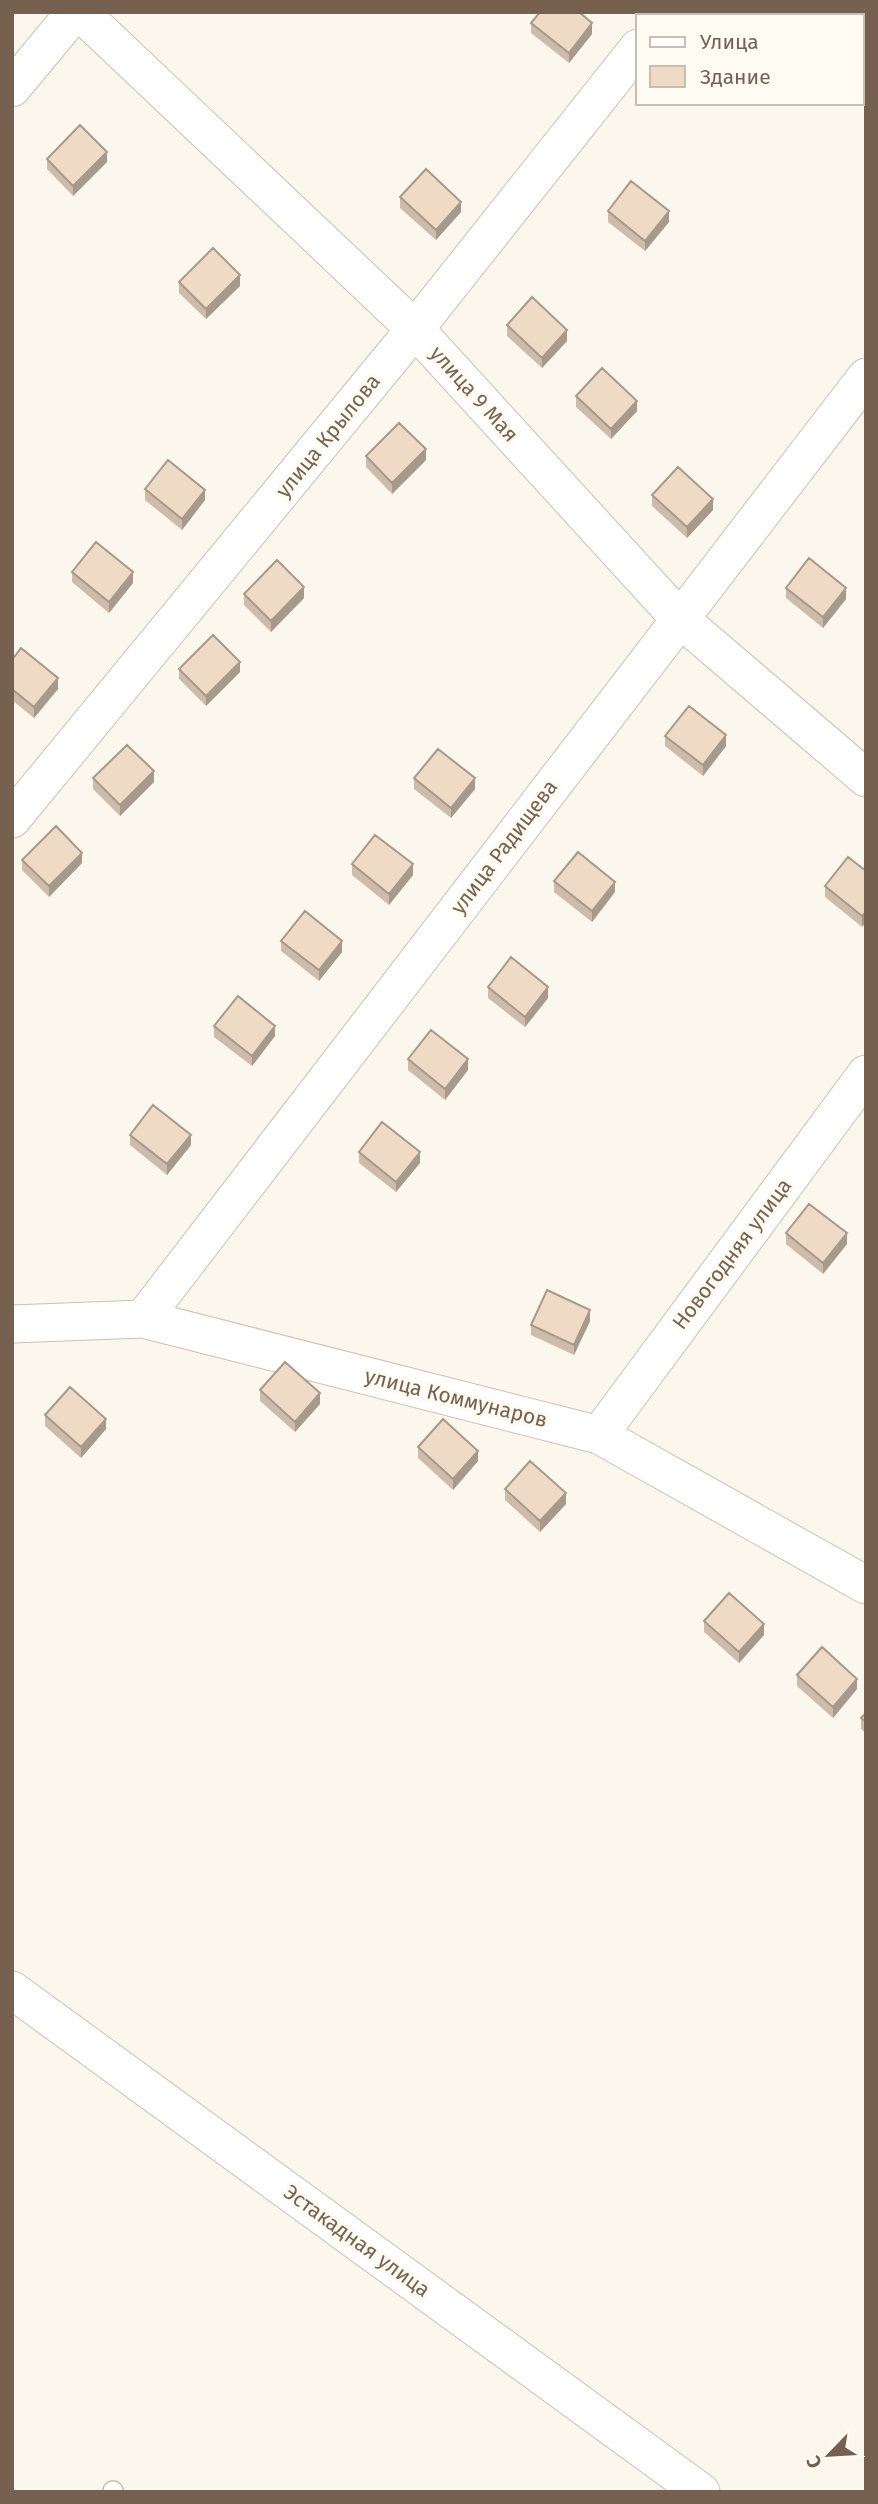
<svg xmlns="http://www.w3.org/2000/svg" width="878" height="2504" font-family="'Fira Sans',sans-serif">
	<rect width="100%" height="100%" fill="#fcf7ec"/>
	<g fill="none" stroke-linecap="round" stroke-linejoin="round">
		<defs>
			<path id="service" d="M113,2491V2492"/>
			<path id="minor" d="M80,12L415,329L679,618L866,778
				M664,16L666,12
				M12,88L75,12
				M12,819L415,329L638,48
				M143,1319L866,377
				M12,1324L143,1319L599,1435L866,1585
				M599,1435L866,1074
				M12,1990L701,2492"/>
		</defs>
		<use href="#service" stroke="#cec0b2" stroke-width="22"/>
		<use href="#minor" stroke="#cec0b2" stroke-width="39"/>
		<use href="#service" stroke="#fff" stroke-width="19"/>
		<use href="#minor" stroke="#fff" stroke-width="37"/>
	</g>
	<path fill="#cebbaa" d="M531,23L592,34L569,63L531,33Z
		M47,159L107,162L73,196L47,169Z
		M400,197L461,212L436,240L400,208Z
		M608,211L669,222L645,251L608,222Z
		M179,282L240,286L206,319L179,293Z
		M507,325L567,341L542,368L507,336Z
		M576,396L637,411L611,439L576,407Z
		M366,456L426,460L392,494L366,467Z
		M145,489L205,500L182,530L145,500Z
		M652,495L713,510L687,538L652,506Z
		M72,572L133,583L109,613L72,582Z
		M786,588L846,599L823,628L786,598Z
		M244,594L304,598L271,632L244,605Z
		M12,660L58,689L34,718L12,700Z
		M179,669L240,672L206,706L179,679Z
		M665,736L726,746L703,776L665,746Z
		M93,778L154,782L120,816L93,789Z
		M414,778L475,789L451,818L414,789Z
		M22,860L82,863L49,897L22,870Z
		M352,864L413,875L389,905L352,875Z
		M866,871L862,927L825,897V886Z
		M554,881L615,892L592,922L554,892Z
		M281,941L342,952L319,981L281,951Z
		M488,987L548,998L525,1027L488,998Z
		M214,1026L275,1036L252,1066L214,1037Z
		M408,1059L468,1070L445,1100L408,1070Z
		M130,1135L191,1145L167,1175L130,1145Z
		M359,1152L420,1163L396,1192L359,1163Z
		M786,1233L847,1244L823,1274L786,1244Z
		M590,1321L574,1355L531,1335V1325Z
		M260,1390L320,1404L295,1432L260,1401Z
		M45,1415L106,1429L81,1458L45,1426Z
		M418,1447L478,1461L453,1490L418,1458Z
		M505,1489L566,1504L540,1532L505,1500Z
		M704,1621L764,1635L739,1663L704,1632Z
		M797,1675L857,1689L833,1718L797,1686Z
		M866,1713V1733L861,1729V1718Z"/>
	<path fill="#a7998b" d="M592,23V34L569,63V53Z
		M107,152V162L73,196V186Z
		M461,202V212L436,240V230Z
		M669,211V222L645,251V241Z
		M240,275V286L206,319V309Z
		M567,330V341L542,368V358Z
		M637,401V411L611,439V429Z
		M426,449V460L392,494V483Z
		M205,490V500L182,530V519Z
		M713,499V510L687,538V527Z
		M133,572V583L109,613V602Z
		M304,587V598L271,632V621Z
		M846,588V599L823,628V617Z
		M240,662V672L206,706V696Z
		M58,678V689L34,718V707Z
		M726,735V746L703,776V765Z
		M154,771V782L120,816V805Z
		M475,778V789L451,818V808Z
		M82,853V863L49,897V886Z
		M413,864V875L389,905V894Z
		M615,882V892L592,922V911Z
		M866,912V922L862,927V916Z
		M342,941V952L319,981V970Z
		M548,987V998L525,1027V1017Z
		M275,1026V1036L252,1066V1056Z
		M468,1059V1070L445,1100V1089Z
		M191,1135V1145L167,1175V1164Z
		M420,1152V1163L396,1192V1182Z
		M847,1233V1244L823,1274V1263Z
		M590,1310V1321L574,1355V1345Z
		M320,1393V1404L295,1432V1422Z
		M106,1419V1429L81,1458V1447Z
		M478,1451V1461L453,1490V1479Z
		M566,1493V1504L540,1532V1521Z
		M764,1624V1635L739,1663V1652Z
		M857,1679V1689L833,1718V1707Z"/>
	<path fill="#efdac6" stroke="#a7998b" stroke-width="2" d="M540,12H579L592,23L569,53L531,23Z
		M80,125L107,152L73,186L47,159Z
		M426,169L461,202L436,230L400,197Z
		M631,181L669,211L645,241L608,211Z
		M213,248L240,275L206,309L179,282Z
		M532,297L567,330L542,358L507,325Z
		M602,368L637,401L611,429L576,396Z
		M399,423L426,449L392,483L366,456Z
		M168,460L205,490L182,519L145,489Z
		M678,467L713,499L687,527L652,495Z
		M96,542L133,572L109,602L72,572Z
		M809,558L846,588L823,617L786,588Z
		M277,560L304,587L271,621L244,594Z
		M213,635L240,662L206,696L179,669Z
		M21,648L58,678L34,707L12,689V660Z
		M689,706L726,735L703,765L665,736Z
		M127,745L154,771L120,805L93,778Z
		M438,749L475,778L451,808L414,778Z
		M56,826L82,853L49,886L22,860Z
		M375,835L413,864L389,894L352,864Z
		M578,852L615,882L592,911L554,881Z
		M848,857L866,871V912L862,916L825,886Z
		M305,911L342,941L319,970L281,941Z
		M511,957L548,987L525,1017L488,987Z
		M238,996L275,1026L252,1056L214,1026Z
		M431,1030L468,1059L445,1089L408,1059Z
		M153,1105L191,1135L167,1164L130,1135Z
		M382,1122L420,1152L396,1182L359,1152Z
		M809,1204L847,1233L823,1263L786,1233Z
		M547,1290L590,1310L574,1345L531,1325Z
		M285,1362L320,1393L295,1422L260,1390Z
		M70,1387L106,1419L81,1447L45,1415Z
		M443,1419L478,1451L453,1479L418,1447Z
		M530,1461L566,1493L540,1521L505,1489Z
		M729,1593L764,1624L739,1652L704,1621Z
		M822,1647L857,1679L833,1707L797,1675Z
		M866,1713V1722L861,1718Z"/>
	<g text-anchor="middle" stroke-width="7" stroke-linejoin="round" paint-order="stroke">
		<g font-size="21" fill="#766150" stroke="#fefbf3">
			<text transform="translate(474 394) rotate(48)" y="7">улица 9 Мая</text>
			<text transform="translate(328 436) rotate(-51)" y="7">улица Крылова</text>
			<text transform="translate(504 847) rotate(-53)" y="7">улица Радищева</text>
			<text transform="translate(732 1254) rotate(-53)" y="7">Новогодняя улица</text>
			<text transform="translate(456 1398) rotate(14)" y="7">улица Коммунаров</text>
			<text transform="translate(357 2241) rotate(36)" y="7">Эстакадная улица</text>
		</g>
	</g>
	<rect width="878" height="2504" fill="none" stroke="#766150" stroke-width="28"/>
	<rect x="636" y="14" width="228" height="91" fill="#fefbf3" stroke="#c8bdb2" stroke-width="2"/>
	<rect x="650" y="37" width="35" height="10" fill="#ffffff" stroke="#c8bdb2" stroke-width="2"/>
	<text x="700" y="49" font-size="21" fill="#766150">Улица</text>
	<rect x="650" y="66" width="35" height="21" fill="#efdac6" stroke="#c8bdb2" stroke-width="2"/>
	<text x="700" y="84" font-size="21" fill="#766150">Здание</text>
	<g transform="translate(829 2455) rotate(245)" stroke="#fefbf3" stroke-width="5" paint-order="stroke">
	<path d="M0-5L12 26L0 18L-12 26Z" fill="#766150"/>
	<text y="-10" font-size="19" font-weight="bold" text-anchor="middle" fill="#766150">С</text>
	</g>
</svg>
